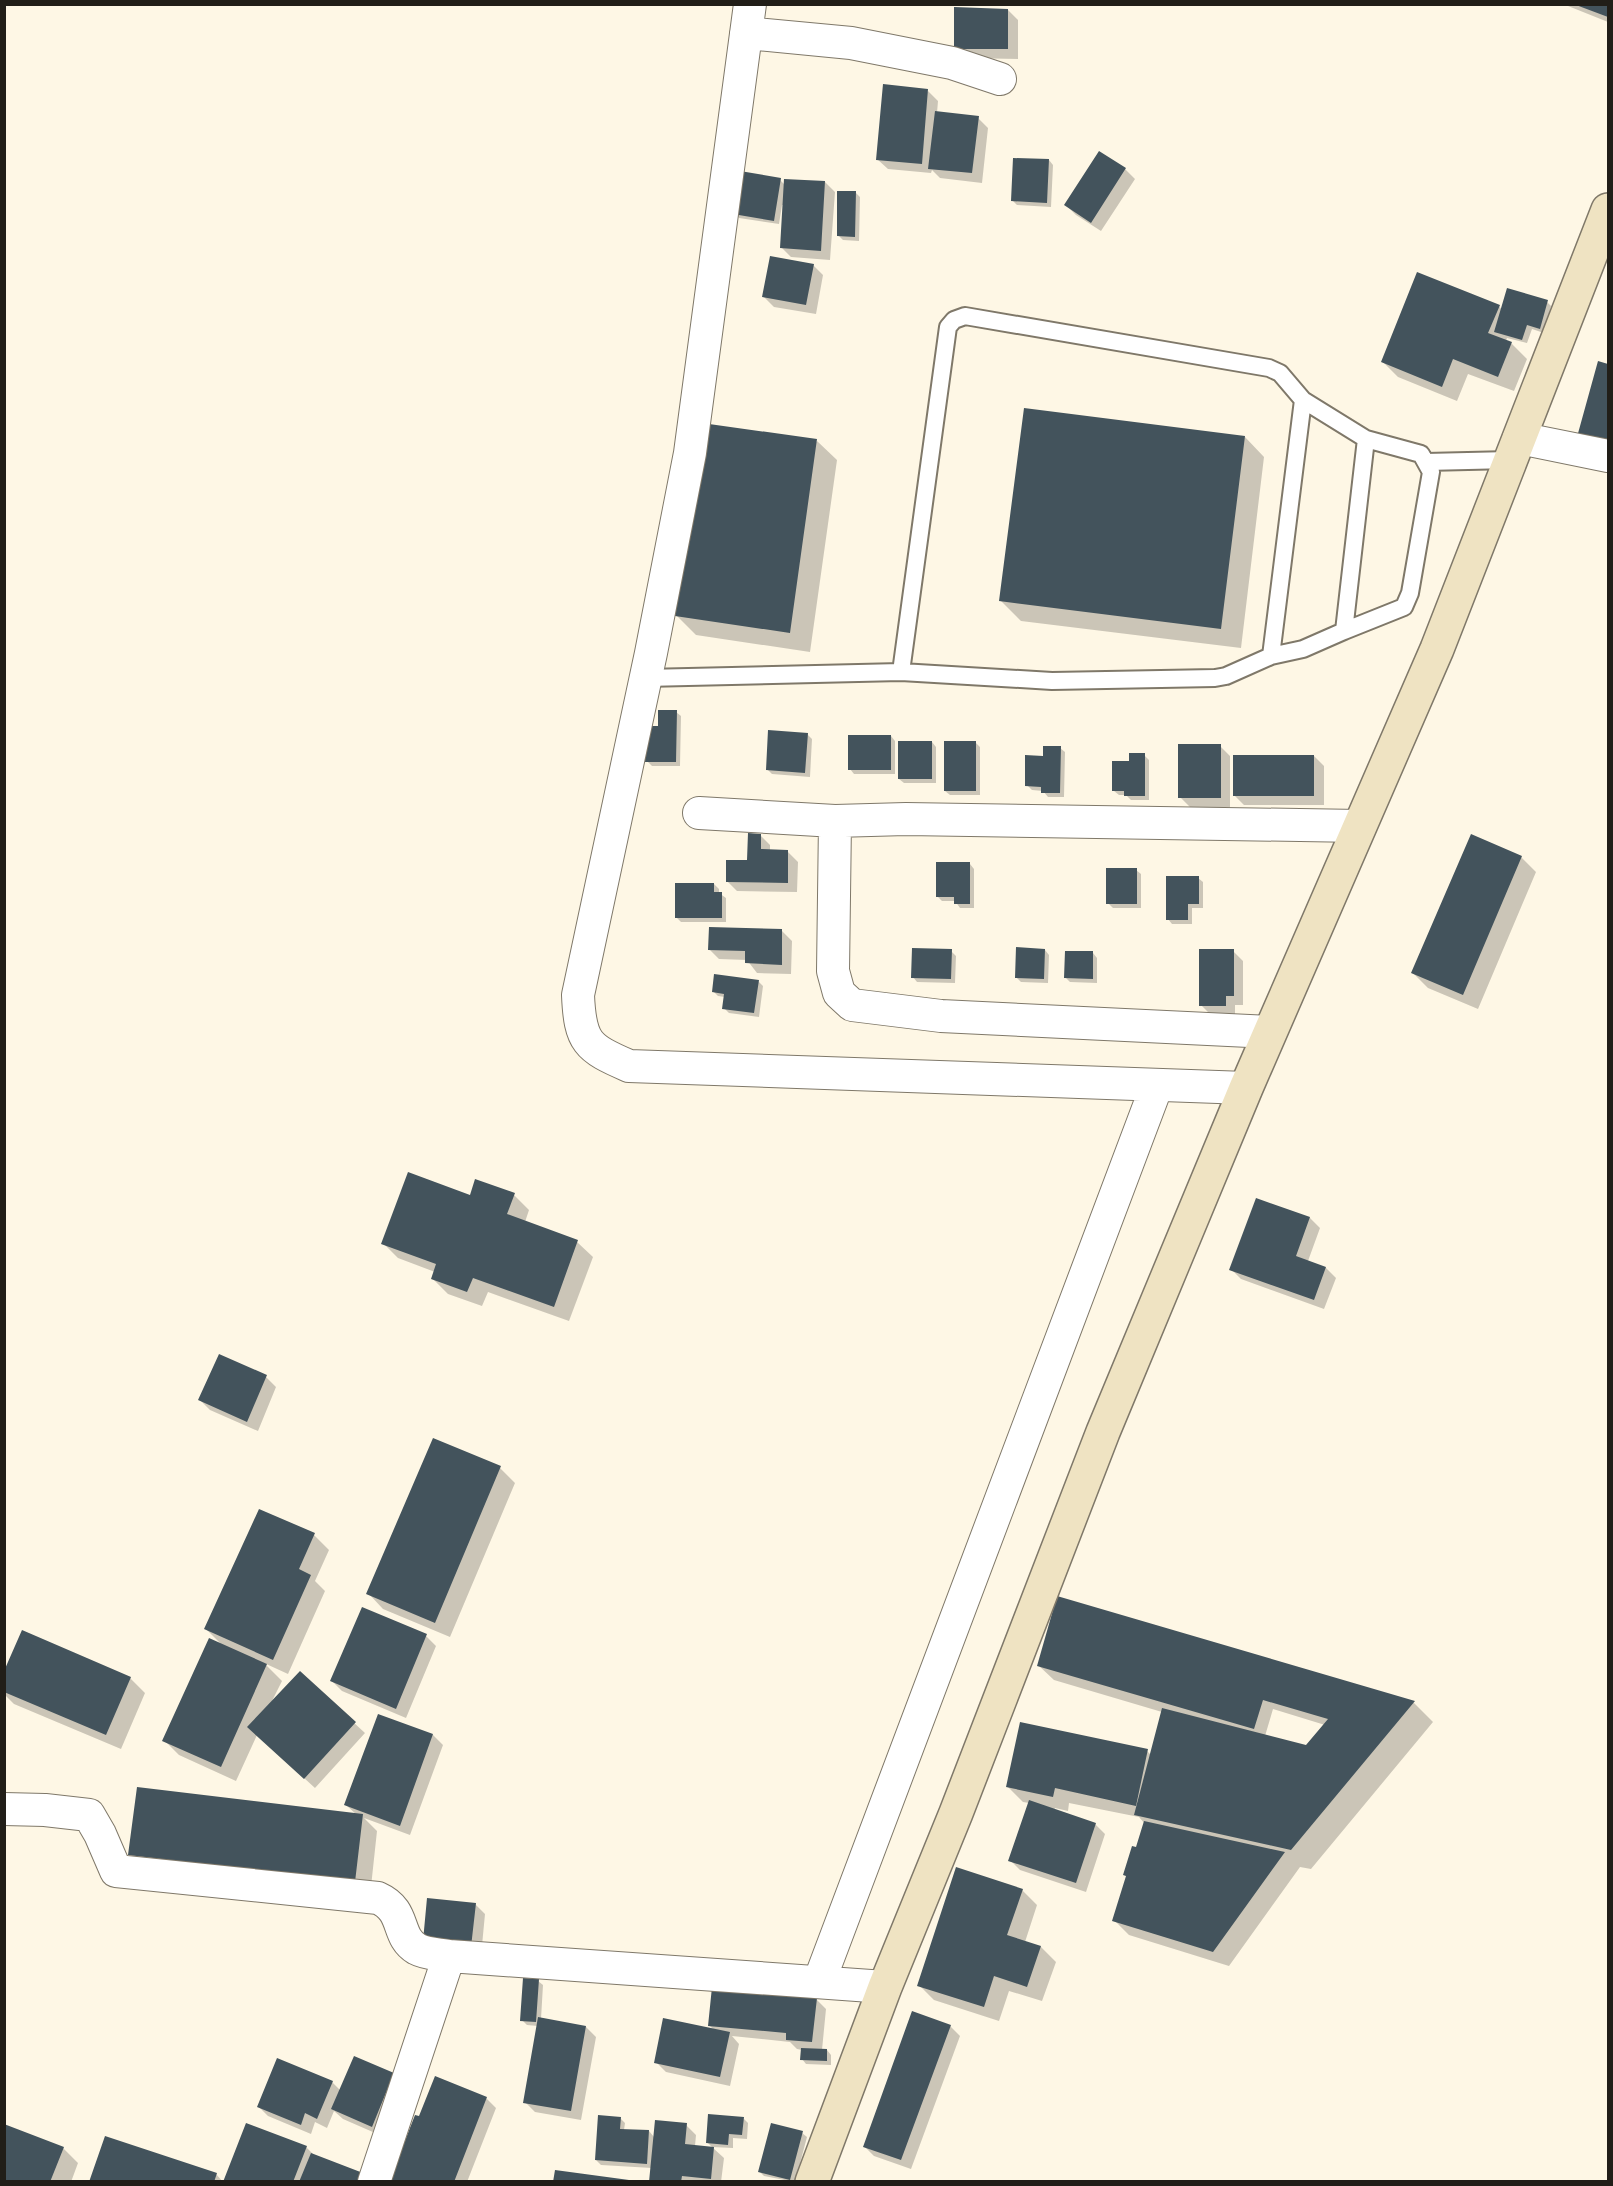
<svg xmlns="http://www.w3.org/2000/svg" width="1613" height="2186" font-family="'Varela Round',sans-serif">
	<rect width="100%" height="100%" fill="#fef7e5"/>
	<path fill="#0003" fill-rule="evenodd" d="M1563,4H1608V22Z
		M1008,10L1018,20V59L965,58L955,48Z
		M928,91L938,101L937,113L978,118L988,128L982,183L940,178L932,170L931,173L888,169L877,159Z
		M1049,160L1053,165L1051,207L1017,205L1012,200Z
		M1125,169L1135,179L1101,231L1076,215L1066,205Z
		M780,180L785,185L825,182L835,192L830,260L791,257L781,247L784,205H782L779,224L739,218L735,213Z
		M855,192L860,197L859,241L843,240L838,235Z
		M813,265L823,275L816,314L774,307L764,297Z
		M1547,302L1551,306L1544,333L1532,329L1527,343L1507,338L1506,341L1512,344L1527,359L1514,391L1468,374L1457,401L1398,377L1383,362L1499,306L1502,310Z
		M1599,363L1608,366V452Z
		M1245,437L1264,457L1241,648L1021,621L1001,601Z
		M817,441L837,460L810,652L696,635L676,615Z
		M676,712L681,716L680,766H652L647,761L660,727Z
		M807,734L812,739L810,777L772,774L767,769Z
		M891,736L895,741V774H854L850,769Z
		M932,742L936,747V783H904L899,779Z
		M975,742L980,747V795H950L945,791Z
		M1220,746L1230,756V807H1190L1180,797Z
		M1060,748L1065,752L1064,797H1048L1043,791L1032,790L1027,785L1044,758Z
		M1144,755L1149,760V800H1131L1126,795H1119L1114,791L1131,762Z
		M1314,756L1324,766V805H1244L1234,795Z
		M760,835L770,845V851L788,852L798,862L797,892L737,891L727,881L748,862Z
		M1521,857L1536,872L1478,1009L1428,988L1413,973Z
		M970,864L974,869V908H960L955,901H942L937,896Z
		M1136,870L1141,874V908H1113L1108,903Z
		M1198,878L1203,882V908H1192V924H1172L1168,919Z
		M714,884L719,889V893L726,898V922H681L677,918Z
		M782,931L792,941L791,974L757,973L747,960L719,959L709,949Z
		M1045,950L1049,955L1048,983L1021,982L1016,977Z
		M951,951L956,956L955,983L917,982L913,977Z
		M1233,951L1243,961V1005H1235V1015H1211L1201,1005Z
		M1093,953L1097,958V983L1070,982L1065,977Z
		M758,981L763,986L759,1017L729,1013L724,1008L725,997L718,996L713,991Z
		M514,1195L529,1210L525,1222L577,1242L593,1257L569,1321L488,1292L482,1306L448,1294L433,1279L435,1272L398,1258L383,1243L471,1196Z
		M1257,1200L1310,1218L1320,1228L1308,1261L1326,1268L1336,1278L1324,1309L1241,1279L1231,1269Z
		M220,1356L266,1377L276,1387L258,1431L210,1410L200,1400Z
		M500,1468L515,1483L450,1637L383,1609L368,1593Z
		M314,1535L329,1550L315,1581L325,1591L288,1674L264,1663L282,1681L271,1703L300,1673L365,1733L315,1788L257,1735L236,1781L179,1755L164,1740L222,1645L206,1629Z
		M1058,1598L1414,1703L1433,1722L1311,1869L1300,1867L1229,1966L1129,1935L1114,1920L1145,1824L1139,1817L1069,1803L1068,1811L1055,1808L1054,1810L1095,1824L1105,1834L1086,1892L1020,1870L1010,1860L1029,1803L1023,1802L1008,1787L1147,1751L1151,1755L1162,1712L1054,1680L1038,1665ZM1273,1709L1325,1725L1306,1747L1265,1736Z
		M426,1636L436,1646L406,1718L342,1691L332,1681Z
		M4,1675L130,1678L145,1693L121,1749L14,1704L4,1694Z
		M379,1716L433,1735L443,1745L410,1835L364,1818L377,1831L370,1896L145,1869L130,1854L357,1815L346,1805Z
		M1022,1890L1037,1905L1025,1942L1041,1947L1056,1962L1042,2001L1009,1991L999,2021L934,2000L919,1985Z
		M475,1904L485,1914L481,1956L434,1951Z
		M538,1981L543,1985L541,2019L586,2027L596,2037L581,2120L535,2112L525,2102L538,2026L527,2025L522,2020Z
		M816,1999L826,2009L822,2050H827L831,2055V2065L806,2064L802,2059V2050L797,2049L790,2042L732,2036L739,2044L730,2086L666,2072L656,2062L715,2031L709,2025Z
		M950,2026L960,2036L911,2169L874,2156L864,2146Z
		M393,2074L382,2136L343,2119L334,2111L327,2128L315,2122L311,2134L268,2116L258,2106L332,2082L341,2091Z
		M486,2098L496,2108L467,2182H391L420,2118Z
		M620,2118L625,2123L624,2130L649,2131L654,2137L686,2125L696,2135L695,2146L713,2148L707,2142L744,2119L748,2123L747,2139L733,2138V2148L712,2147L724,2158L721,2182H650L652,2168L601,2165L596,2160Z
		M802,2133L807,2137L795,2182L764,2176L759,2171Z
		M306,2147L315,2156L369,2182H225Z
		M63,2148L78,2163L71,2182H4Z
		M216,2174L223,2182H91Z"/>
	<path fill="#43535c" d="M1576,4H1608V17L1576,5Z
		M954,7L1008,9V49H954Z
		M883,84L928,89L922,164L876,160Z
		M935,111L979,116L972,173L928,169Z
		M1099,151L1126,168L1091,223L1064,205Z
		M1013,158L1049,159L1047,203L1011,201Z
		M740,171L781,178L774,221L733,214Z
		M784,179L825,181L821,251L780,248Z
		M837,191H856L855,237L837,236Z
		M770,256L814,264L806,305L762,297Z
		M1417,272L1500,305L1488,333L1512,342L1498,377L1453,359L1442,387L1381,362Z
		M1507,288L1548,300L1540,329L1527,325L1522,340L1494,332Z
		M1598,361L1608,364V446L1577,437Z
		M1024,408L1245,436L1221,629L999,601Z
		M702,423L817,439L790,633L675,616Z
		M658,710H677L676,762H645V726H658Z
		M768,730L808,733L805,773L766,770Z
		M848,735H891V770H848Z
		M898,741H932V779H898Z
		M944,741H976V791H944Z
		M1178,744H1221V798H1178Z
		M1043,746H1061L1060,793H1041V787L1025,786V755L1043,756Z
		M1129,753H1145V796H1124V791H1112V761H1129Z
		M1233,755H1314V796H1233Z
		M748,833L761,834V849L788,850V883L726,882V860H747Z
		M1471,834L1522,856L1463,995L1411,973Z
		M936,862H970V904H954V897H936Z
		M1106,868H1137V904H1106Z
		M1166,876H1199V904H1188V920H1166Z
		M675,883H714V892H722V918H675Z
		M709,927L782,929V965L745,963V951L708,950Z
		M1016,947L1045,949L1044,979L1015,978Z
		M912,948L952,949L951,979L911,978Z
		M1199,949H1234V996H1226V1006H1199Z
		M1065,951H1093V979L1064,978Z
		M714,974L759,980L754,1013L722,1009L724,994L712,992Z
		M408,1172L470,1195L475,1179L515,1193L507,1214L578,1240L554,1307L473,1278L467,1292L431,1279L436,1264L381,1244Z
		M1256,1198L1310,1217L1296,1256L1326,1267L1314,1300L1229,1270Z
		M219,1354L267,1375L247,1422L198,1400Z
		M433,1438L501,1466L435,1623L366,1594Z
		M259,1509L315,1533L299,1569L311,1575L273,1660L204,1629Z
		M1057,1596L1415,1701L1291,1850L1134,1815L1162,1708L1306,1745L1328,1719L1263,1700L1254,1729L1037,1666Z
		M362,1607L427,1634L396,1709L330,1681Z
		M22,1630L131,1677L106,1735L4,1692V1671Z
		M209,1638L267,1664L221,1767L162,1741Z
		M300,1671L356,1722L304,1779L247,1727Z
		M378,1714L433,1734L400,1826L344,1805Z
		M1020,1722L1148,1749L1136,1806L1055,1788L1053,1797L1006,1787Z
		M137,1787L363,1814L355,1882L128,1855Z
		M1029,1800L1096,1823L1076,1883L1008,1861Z
		M1144,1821L1285,1852L1213,1952L1112,1921L1126,1876L1123,1875L1132,1846L1136,1847Z
		M956,1867L1023,1889L1007,1935L1041,1946L1027,1987L994,1976L984,2007L917,1986Z
		M427,1898L476,1903L471,1947L423,1941Z
		M523,1978L539,1979L536,2022L520,2021Z
		M712,1987L817,1998L812,2042L786,2040V2033L708,2026Z
		M912,2011L951,2025L901,2160L863,2147Z
		M538,2017L586,2026L571,2111L523,2103Z
		M663,2018L730,2032L720,2077L654,2063Z
		M801,2048L827,2049V2061L800,2060Z
		M354,2056L394,2073L372,2127L331,2109Z
		M277,2058L333,2081L317,2119L305,2113L301,2125L257,2107Z
		M435,2076L487,2097L454,2182H389L415,2115L419,2116Z
		M708,2114L744,2117L742,2135L729,2134L728,2145L706,2143Z
		M598,2115L621,2117L620,2129L649,2130L647,2164L595,2160Z
		M655,2120L687,2123L685,2144L714,2147L711,2179L682,2176L681,2182H649Z
		M246,2123L307,2146L293,2182H223Z
		M771,2123L803,2131L790,2180L758,2172Z
		M4,2124L64,2147L50,2182H4Z
		M105,2136L217,2173L214,2182H89Z
		M311,2153L363,2173L360,2182H299Z
		M555,2170L629,2180V2182H553Z"/>
	<g fill="none" stroke-linecap="round" stroke-linejoin="round">
		<defs>
			<path id="lane" d="M1426,462L1510,460
				M1344,631L1404,607L1410,593L1431,472L1421,454L1366,439
				M901,672L1052,681L1215,678L1226,676L1271,656L1303,400
				M645,678L901,672L948,327L954,320L965,316L1269,368L1280,373L1303,400L1366,439L1344,631L1303,649L1271,656"/>
			<path id="street" d="M750,4L690,453L651,653L578,995C580,1042 587,1048 629,1066L1246,1088
				M746,33L851,43L952,63L1000,79
				M1519,438L1608,456
				M699,813L835,821L906,819L1360,826
				M835,821L833,971L839,993L852,1005L941,1016L1270,1032
				M4,1809L45,1810L89,1815L100,1834L116,1871L378,1898C407,1911 395,1936 417,1949C426,1954 439,1954 449,1956L885,1987
				M819,1982L1157,1085
				M374,2182L449,1956"/>
			<path id="secondary" d="M812,2182L885,1987L956,1813L1103,1432L1246,1088L1437,649L1608,210"/>
		</defs>
		<use href="#lane" stroke="#7f7869" stroke-width="20"/>
		<use href="#street" stroke="#7f7869" stroke-width="34"/>
		<use href="#secondary" stroke="#7f7869" stroke-width="36"/>
		<use href="#lane" stroke="#fff" stroke-width="16"/>
		<use href="#street" stroke="#fff" stroke-width="32"/>
		<use href="#secondary" stroke="#efe3c2" stroke-width="33"/>
	</g>
	<rect width="1613" height="2186" fill="none" stroke="#211e18" stroke-width="12"/>
</svg>
